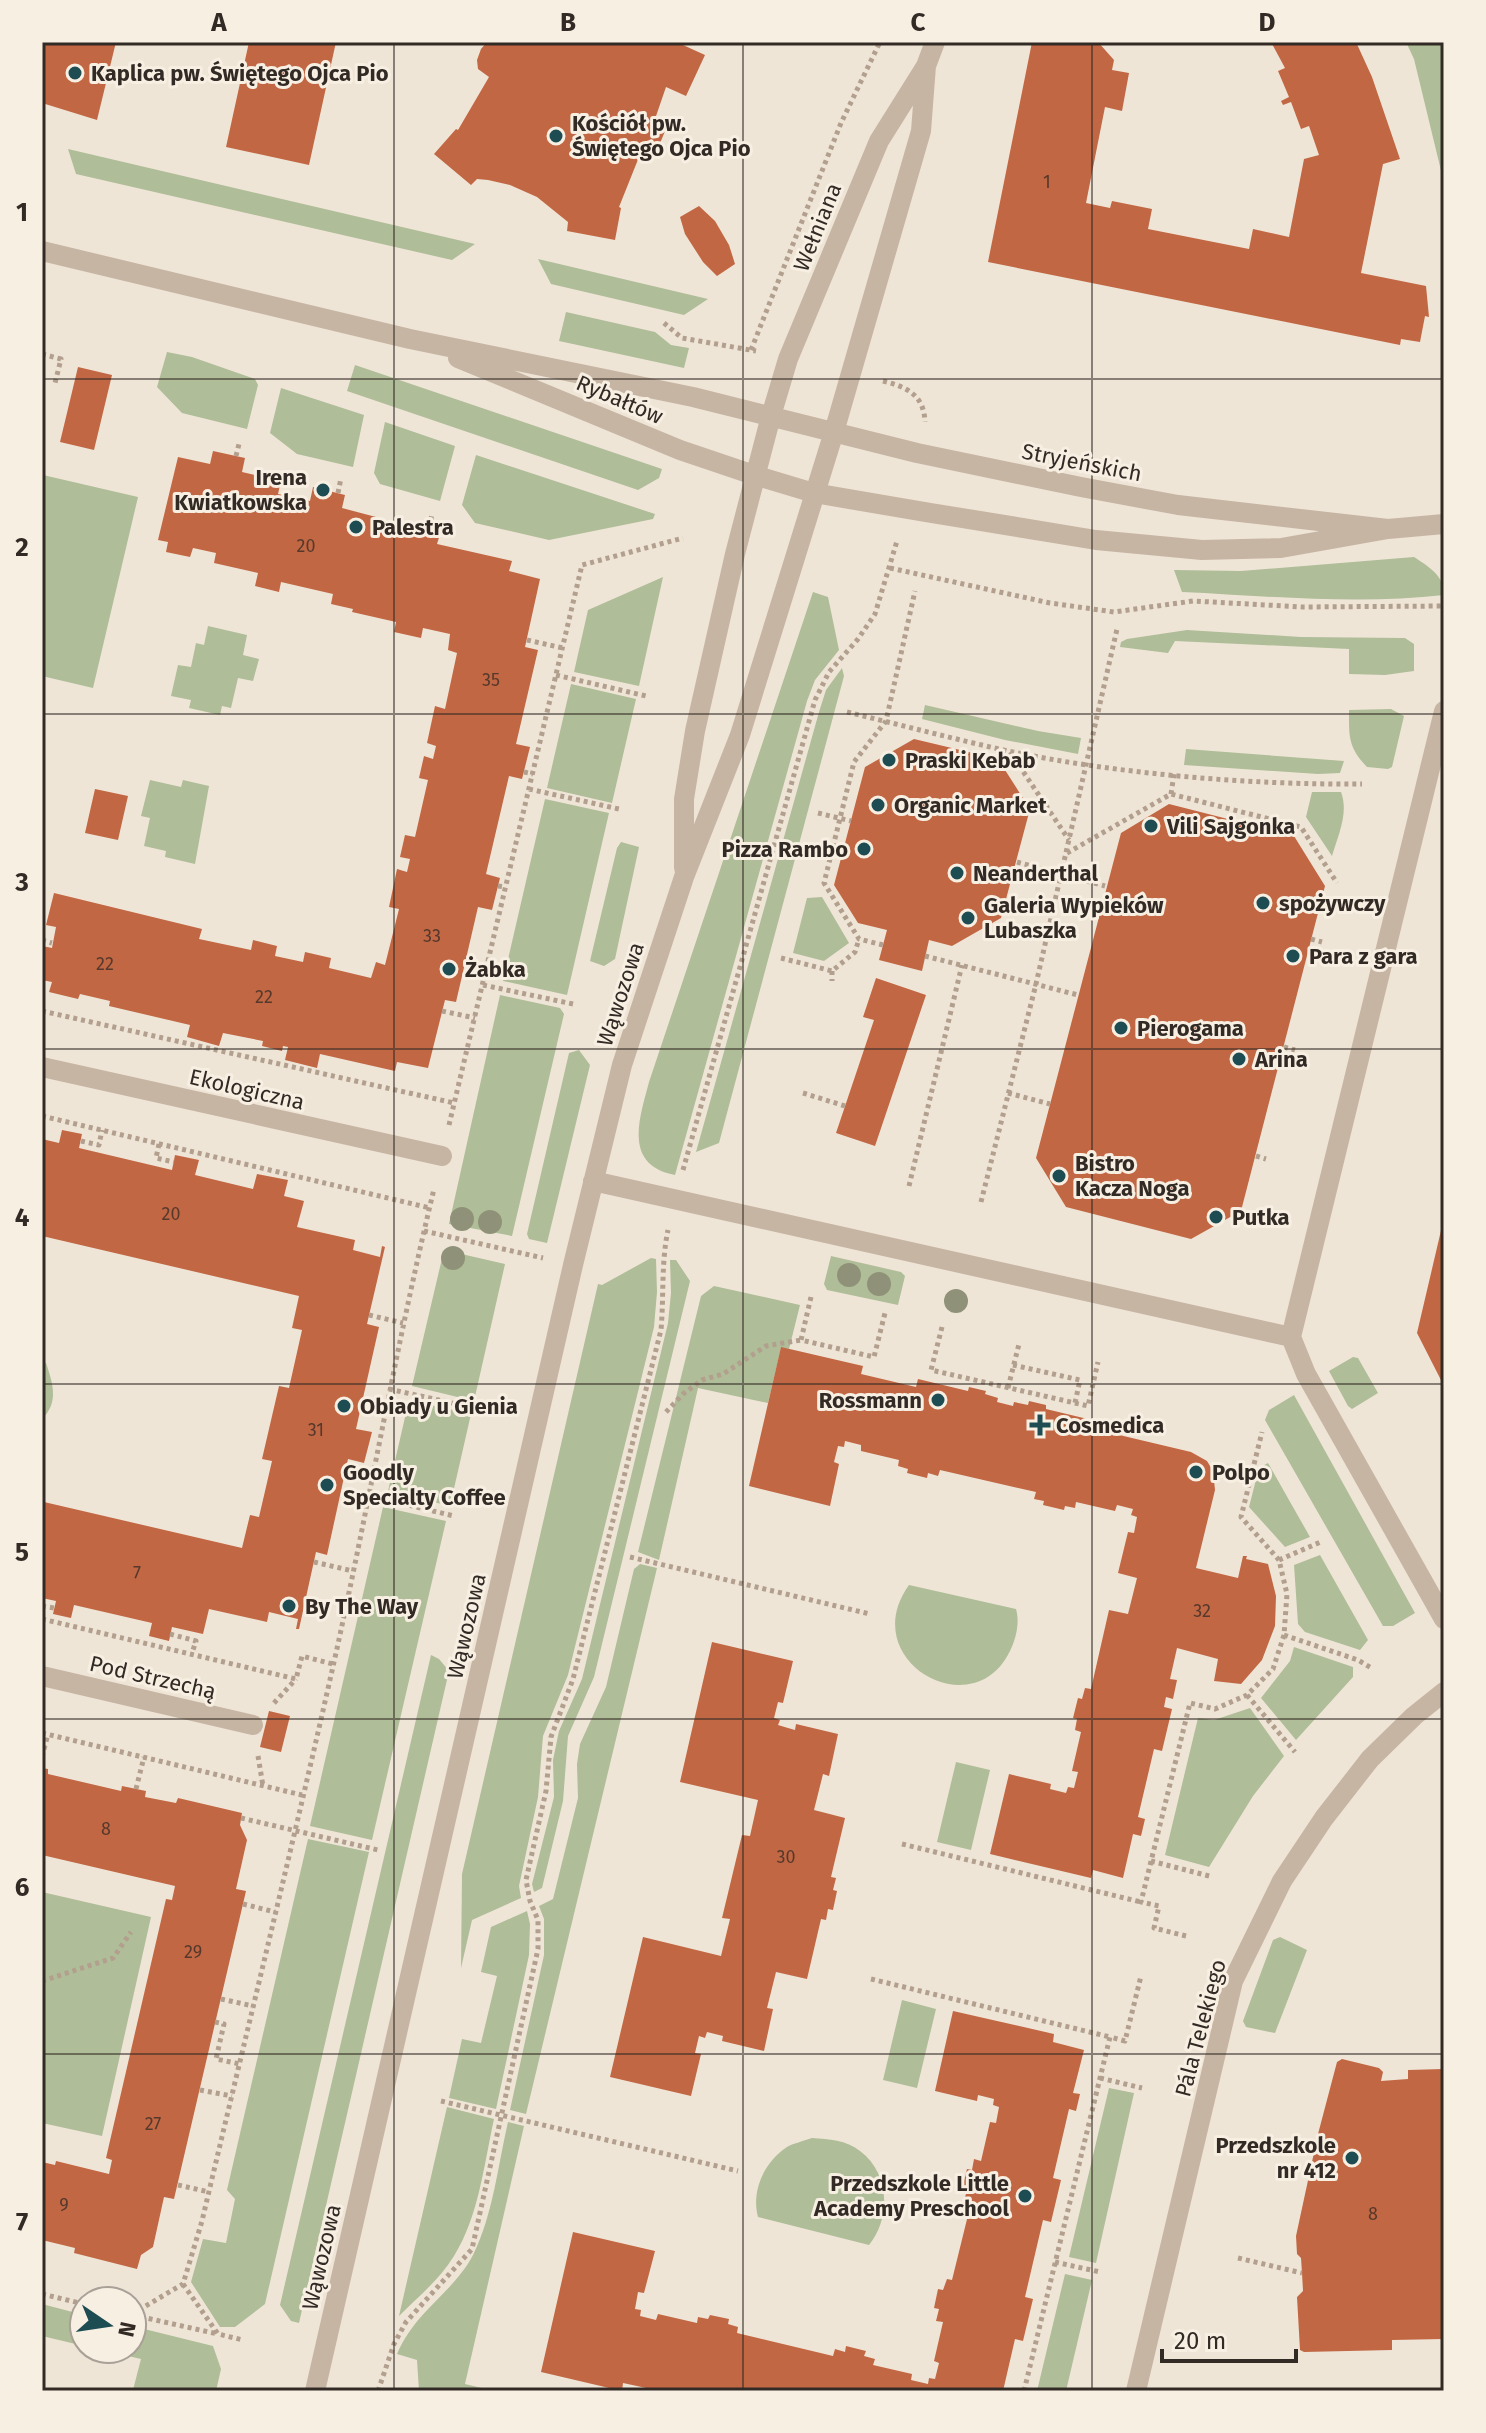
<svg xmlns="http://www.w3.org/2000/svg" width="1486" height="2433" font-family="'Fira Sans',sans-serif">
	<rect width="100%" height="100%" fill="#efe5d7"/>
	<path fill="#afbd98" d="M1406,42H1444V183L1414,59Z
		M68,149L475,244L452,260L76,174Z
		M538,259L708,299L684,315L551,284Z
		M566,312L655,332L671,345L689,348L684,368L559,341Z
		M167,352L192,357L255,379L258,385L247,429L182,413L157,387Z
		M355,365L662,469L659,478L638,490L347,391Z
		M281,388L364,415L353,467L297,454L270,433Z
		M385,422L455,446L440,501L380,484L374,473Z
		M476,455L655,514L653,519L549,540L475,523L462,505Z
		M43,475L138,497L93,688L42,676Z
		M1414,557C1429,567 1444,575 1444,595C1358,605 1269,596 1182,592L1174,570L1241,571Z
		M663,577L639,686L574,672L588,610Z
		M813,592L828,597L839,650L815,680L807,701L675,1175C622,1165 640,1117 649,1082Z
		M208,626L247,635L243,655L259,659L253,681L238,678L231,708L222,706L220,715L189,708L191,700L171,696L178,665L191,667L196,643L204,645Z
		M1187,630L1301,637L1405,638L1414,644V671L1385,675L1349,674V649L1175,641L1168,653L1120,647L1121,642L1127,639Z
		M842,668L844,676L719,1143L696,1152L819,712L826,690Z
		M571,684L636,699L612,803L547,788Z
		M925,705L1038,731L1081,738L1078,754L1005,740L922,719Z
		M1391,709L1404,716L1392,767L1388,769L1367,767C1348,747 1349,737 1349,710Z
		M1186,749L1344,761L1340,773L1318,774L1184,765Z
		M150,780L181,787L183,780L209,786L195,864L165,857L166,851L144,846L150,818L141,816Z
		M1312,792H1341C1349,813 1338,835 1332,856L1306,817Z
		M545,799L609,813L567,995L503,981Z
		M621,842L639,847L615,959L604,966L590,961L617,848Z
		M822,897L849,943L824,961L793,953L807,898Z
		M500,995L560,1008L564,1014L512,1236L449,1224Z
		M579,1050L590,1065L547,1243L529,1239L527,1234L569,1053Z
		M444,1250L505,1264L474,1401L412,1386Z
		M831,1256L901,1272L905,1276L898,1305L827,1290L824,1284Z
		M651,1258L656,1259L657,1292L654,1327L568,1675L543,1736L538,1797L519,1886L521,1898L472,1920L461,1968L462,1874L598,1284L602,1285Z
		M670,1260H676L690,1281L594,1677L568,1736L563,1801L542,1888L534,1892L532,1884L554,1797L553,1760L559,1731L582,1679L668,1323L671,1293Z
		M714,1286L800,1305L789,1349L781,1348L768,1403L698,1388L659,1560L638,1552L701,1296Z
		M1353,1357L1358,1358L1378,1393L1352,1409L1348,1406L1329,1371Z
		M42,1361L46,1363C53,1384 59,1402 42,1419Z
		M1294,1395L1415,1613L1393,1626H1383L1265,1420L1269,1410Z
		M409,1400L471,1414L450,1506L388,1491Z
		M1268,1463L1310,1537L1285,1547L1249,1507L1259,1468Z
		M383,1507L446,1521L372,1840L310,1826Z
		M1320,1555L1368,1640L1360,1650L1305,1632L1298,1624L1294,1565Z
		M640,1564L657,1568L526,2114L510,2110L544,1955V1919L539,1906L553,1899L578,1798L577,1764L580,1744L606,1687L634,1569Z
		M909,1585L1016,1609C1020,1623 1016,1638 1010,1651C973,1728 855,1660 909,1585Z
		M1294,1647L1353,1667V1677L1296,1740L1261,1698L1290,1661Z
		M431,1655L439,1659L449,1671L299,2323L291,2321L280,2305Z
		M1250,1708L1284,1756L1253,1796L1209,1867L1165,1855L1198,1718L1214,1720Z
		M956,1762L990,1770L971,1850L937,1842Z
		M308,1839L369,1852L265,2304L235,2327H220L191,2282L203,2239L226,2243L235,2199L227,2190Z
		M42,1892L151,1917L102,2136L42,2123Z
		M527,1911L530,1924L529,1955L496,2109L449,2098L462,2039L481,2043L497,1976L481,1972L491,1927Z
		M1280,1937L1307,1950L1275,2033L1246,2027L1243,2021L1273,1940Z
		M902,2000L936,2009L917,2088L883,2080Z
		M1109,2088L1134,2093L1096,2263L1069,2257Z
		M447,2107L494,2119C484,2164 479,2216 454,2256C440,2279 418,2297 399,2316Z
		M508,2122L524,2126L465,2384L494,2391H419L417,2360L397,2354C416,2310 453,2293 473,2255C493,2215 498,2165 508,2122Z
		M812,2138C829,2139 846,2140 860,2151C890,2173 891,2218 869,2245L758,2217C751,2191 764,2162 787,2147C794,2143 804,2141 812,2138Z
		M1065,2274L1092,2280L1066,2391H1037Z
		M42,2304L84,2315V2346L42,2336Z
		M132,2326L213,2346L221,2369L216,2391L133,2390L141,2359L98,2349H132Z"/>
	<path fill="#c26743" d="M42,42H116L97,120L42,103Z
		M249,42H336L309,165L226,147Z
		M487,42H684L683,45L705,55L686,96L666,87L655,119L668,124L658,148L645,142L619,207L621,208L615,240L567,231L568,222L537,197L510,185L488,180L477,179L471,185L434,154L456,129L458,130L489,77L478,69L477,60L481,49Z
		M1032,42H1098L1114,60L1112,70L1129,73L1122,111L1105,107L1086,203L1110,208L1112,201L1152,209L1148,229L1249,249L1253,229L1289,237L1304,159L1319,155L1309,126L1301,129L1291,102L1283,105L1281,101L1289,97L1278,71L1285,68L1271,42H1356L1372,77L1400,159L1383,164L1361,273L1426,286L1429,317L1425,316L1420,342L1401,339L1400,345L988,262Z
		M699,206L715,221L729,245L735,264L717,276L703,262L685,234L680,217Z
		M78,367L112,375L94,450L60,442Z
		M213,451L245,458L242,472L281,481L278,494L310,501L313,487L345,495L342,508L376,517L374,529L405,537L408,523L441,531L437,544L512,561L509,571L540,579L525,647L538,650L516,744L530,747L522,779L509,776L486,874L500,878L492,910L478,907L456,1002L445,1000L428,1068L397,1062L395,1071L320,1054L317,1068L285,1060L288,1047L283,1046L282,1051L262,1046L263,1041L223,1033L219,1046L187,1037L190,1025L109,1006L110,1001L80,994L78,999L49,992L52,982L42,980V946L52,948L56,927L46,925L54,893L202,929L199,939L251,950L253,940L277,946L275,956L303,962L305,952L331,958L329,968L371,978L376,962L385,965L399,909L389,907L397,869L407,872L410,859L400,857L405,835L415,837L428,780L419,778L424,756L433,759L436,746L427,743L435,706L445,709L457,653L448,650L450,634L423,628L421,638L394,632L396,622L352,612L353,609L331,604L333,594L281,582L279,592L255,586L258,573L214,563L216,553L193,548L190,557L166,552L168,542L158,540L178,457L210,464Z
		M914,739L998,759L1030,809L1001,918L952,946L929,940L922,971L879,960L887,930L858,923L834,885L865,767Z
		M95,789L128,796L118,840L85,833Z
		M1169,804L1294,836L1325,886L1241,1211L1191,1239L1066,1207L1036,1158L1121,833Z
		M876,978L926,995L875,1146L836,1133L874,1020L863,1017Z
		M62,1130L82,1134L79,1148L172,1170L175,1155L199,1160L195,1175L253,1189L257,1174L288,1180L284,1196L304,1201L297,1227L355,1240L353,1250L380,1257L382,1246L385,1247L367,1324L379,1327L356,1429L372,1432L364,1463L348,1459L327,1555L316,1552L299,1629H296L298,1619L269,1612L267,1622L209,1609L203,1634L172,1627L169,1641L149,1636L152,1623L74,1605L71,1618L53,1614L56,1601L42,1598L44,1502L242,1548L250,1515L259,1517L272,1461L262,1459L279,1386L289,1388L302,1330L292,1328L299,1296L42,1236V1139L59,1143Z
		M1443,1222H1444V1386L1417,1333Z
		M781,1347L863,1366L861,1374L916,1387L918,1379L968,1391L969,1387L986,1391L985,1394L998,1398L997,1402L1013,1406L1014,1402L1028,1405L1029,1401L1046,1405V1409L1096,1421L1094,1429L1191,1452L1207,1461L1213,1471L1215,1490L1196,1568L1238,1578L1243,1556H1247L1246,1559L1268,1564L1276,1596L1275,1626L1262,1660L1241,1684L1214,1681L1218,1659L1177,1648L1170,1679L1177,1680L1173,1699L1166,1697L1164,1707L1172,1709L1162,1751L1154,1749L1138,1817L1145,1819L1141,1836L1133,1834L1123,1878L1093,1870L1091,1878L990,1854L1009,1774L1051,1784L1050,1789L1066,1793L1068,1787L1074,1788L1078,1772L1072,1771L1081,1732L1075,1730L1077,1719L1073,1718L1078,1698L1082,1699L1085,1688L1091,1689L1109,1610L1128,1614L1137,1578L1118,1573L1128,1532L1134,1533L1137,1517L1131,1515L1133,1509L1117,1505L1115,1511L1076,1502L1075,1508L1065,1506L1064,1510L1043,1505L1044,1501L1034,1499L1036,1492L940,1470L938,1476L928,1473L927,1478L907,1473L908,1469L898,1466L899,1460L861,1451V1445L845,1441L844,1447L838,1446L834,1462L839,1464L830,1506L749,1486Z
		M712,1642L793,1661L783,1703L778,1702L774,1718L780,1720L778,1725L788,1728L795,1730L796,1724L838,1734L829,1776L823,1774L814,1810L845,1818L831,1877L836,1878L833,1890L837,1891L833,1910L828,1909L826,1920L821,1919L807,1979L776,1972L767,2008L773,2009L764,2051L722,2041L723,2036L707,2032L705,2038L699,2036L695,2053L701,2054L691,2096L610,2077L643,1937L721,1956L730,1919L722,1918L742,1835L750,1836L758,1800L680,1782Z
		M269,1711L290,1716L281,1752L260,1747Z
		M42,1768L48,1769V1774L121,1791L122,1786L146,1791L145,1797L176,1803L178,1798L242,1813L240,1825L247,1840L236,1889L246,1891L174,2199L164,2197L153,2247L141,2255L137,2269L74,2253L75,2248L42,2240V2162L55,2165L56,2161L109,2174L112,2160L106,2158L166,1899L172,1900L175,1886L42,1855Z
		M953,2011L1054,2034L1053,2042L1084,2050L1073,2093L1080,2094L1076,2111L1069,2109L1053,2178L1061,2180L1051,2222L1043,2220L1025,2297L1033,2299L1023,2341L1015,2339L1003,2391H660L623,2383L622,2391L541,2372L573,2232L655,2251L644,2293L638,2292L635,2309L641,2310L640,2316L656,2320L658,2314L697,2323L698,2317L708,2319L710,2315L729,2319L728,2324L738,2327L737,2333L833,2356L835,2349L845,2352L846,2346L866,2351L864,2356L875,2359L873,2365L912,2374L911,2380L928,2384L929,2378L935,2379L939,2363L934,2361L943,2322L936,2321L939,2309L934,2308L938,2289L943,2290L947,2279L952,2280L971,2203L964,2201L967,2190L962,2189L967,2169L972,2170L974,2159L981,2161L990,2122L996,2123L999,2107L993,2105L994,2099L978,2095L977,2101L935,2091Z
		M1342,2059L1379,2068L1383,2072L1381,2081L1408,2079V2070L1443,2069L1444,2339L1392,2340V2350L1304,2352L1300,2350L1297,2297L1303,2291L1302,2273L1301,2258L1297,2254L1296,2236L1318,2134L1337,2062Z"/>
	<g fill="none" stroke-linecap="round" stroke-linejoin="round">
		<path stroke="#b29f8e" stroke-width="5" stroke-dasharray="4 4" stroke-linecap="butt" d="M664,323L682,338L756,351
			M751,350L841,123L880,42
			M42,354L61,359L55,383
			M883,381C907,387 924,395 925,422
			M236,456L239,444
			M338,493L341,478
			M429,528L432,514
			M890,568L1050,603L1114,612L1193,601L1303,607L1444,606
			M527,640L563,648
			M556,675L646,696
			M847,712C901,725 954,739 1008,751C1118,774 1250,785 1362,784
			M1010,752L1069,840
			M524,772L533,774
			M529,789L619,809
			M1171,794L1174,774
			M818,813L851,821
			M1067,853L1171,794L1301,827L1337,883
			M1017,862L1105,886
			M498,886L506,887
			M1311,939L1322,942
			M42,940L52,943
			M883,945L859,939L824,883L854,762L886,721L915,591
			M925,956L1078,995
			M781,958L832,971L855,952L859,939
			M832,971V981
			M483,985L573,1004
			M42,1011L454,1103
			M442,1011L475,1018
			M1284,1047L1295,1050
			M803,1093L845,1106
			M1008,1093L1050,1104
			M42,1116L430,1208
			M449,1125L582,565L683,538
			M81,1141L99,1145L102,1130
			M159,1144L156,1158L174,1162
			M1256,1156L1266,1159
			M683,1170L815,700L829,672L858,639L875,614L897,541
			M909,1186L962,965
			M981,1202L1036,984L1117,629
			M424,1231L543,1258
			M811,1297L801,1340L874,1357L885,1313
			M369,1315L403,1323
			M942,1327L931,1370L1088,1406L1098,1362
			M1013,1365L1080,1380L1075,1403
			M1008,1388L1019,1344
			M389,1389L479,1409
			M666,1412L683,1394L702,1380L723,1374L766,1346L801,1340
			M370,1496L454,1516
			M630,1557L870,1614
			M1279,1560L1323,1541
			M314,1562L353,1571
			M42,1606L54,1608
			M42,1619L296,1679L302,1656L333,1664
			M170,1634L196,1641L192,1653
			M1284,1635L1358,1660L1373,1669
			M1247,1695L1295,1752
			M274,1703L296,1679
			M42,1733L302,1795
			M258,1756L263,1786
			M42,1757L48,1734
			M136,1789L144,1757
			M241,1818L378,1850
			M902,1844L1141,1902
			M1151,1861L1213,1877
			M243,1904L275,1912
			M1186,1936L1154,1928L1159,1906L1141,1902L1190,1703L1215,1709L1247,1695L1273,1669L1284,1635L1287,1594L1279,1560L1241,1517L1262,1432
			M871,1979L1110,2037
			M42,1981L113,1958L131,1932
			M221,1999L253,2006
			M215,2022L224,2024L216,2059L240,2064
			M1100,2078L1142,2088
			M200,2090L232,2096
			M441,2101L738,2171
			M178,2185L209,2192
			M1238,2258L1302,2273
			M1055,2262L1100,2272
			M183,2284L218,2334L243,2340
			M42,2294L84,2304
			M132,2314L183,2284L202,2221C246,2034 292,1849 334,1662C369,1505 396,1346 434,1189
			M133,2315L218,2334
			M378,2391L394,2344L406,2322L472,2249L538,1949V1920L530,1901L526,1880L546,1791L551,1737L573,1679L661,1330C664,1296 661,1263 668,1230
			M1024,2391L1110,2037L1125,2041L1141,1976"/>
		<path stroke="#c7b5a4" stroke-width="20" d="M42,251L410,339L693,397L917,453L1081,487L1178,505L1388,529
			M458,358L680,450L754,475L814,493L931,513L1096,540L1202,550L1281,548L1388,529L1444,524
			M1444,711L1291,1337L1306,1374L1444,1619
			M684,868V799L695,731L735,554L771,416L788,359L879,141L926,66L935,42
			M42,1067L442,1156
			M593,1181L1291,1337
			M42,1676L253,1725
			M315,2391L573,1265L622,1065L684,877L740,735L834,432L921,131L926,66
			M1136,2391L1233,1981L1282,1881L1324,1818L1370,1759L1414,1716L1444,1692"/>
	</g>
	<g fill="#8f9278">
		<circle cx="462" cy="1219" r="12"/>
		<circle cx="490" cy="1222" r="12"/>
		<circle cx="453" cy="1258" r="12"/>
		<circle cx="849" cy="1275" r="12"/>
		<circle cx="879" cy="1284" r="12"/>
		<circle cx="956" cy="1301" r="12"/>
	</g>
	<path fill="none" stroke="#322a25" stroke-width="2" stroke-opacity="0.55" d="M394,42V2391M743,42V2391M1092,42V2391M42,379H1444M42,714H1444M42,1049H1444M42,1384H1444M42,1719H1444M42,2054H1444"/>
	<g fill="#1d4c52" stroke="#f8efe3" stroke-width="3">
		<circle cx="75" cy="73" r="8"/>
		<circle cx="556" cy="136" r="8"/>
		<circle cx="323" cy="490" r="8"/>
		<circle cx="356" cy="527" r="8"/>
		<circle cx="889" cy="760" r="8"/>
		<circle cx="878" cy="805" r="8"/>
		<circle cx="1151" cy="826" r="8"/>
		<circle cx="864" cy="849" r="8"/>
		<circle cx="957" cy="873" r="8"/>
		<circle cx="1263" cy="903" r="8"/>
		<circle cx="968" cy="918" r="8"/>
		<circle cx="1293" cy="956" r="8"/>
		<circle cx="449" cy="969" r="8"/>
		<circle cx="1121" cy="1028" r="8"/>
		<circle cx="1239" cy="1059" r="8"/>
		<circle cx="1059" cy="1176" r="8"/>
		<circle cx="1216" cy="1217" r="8"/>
		<circle cx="938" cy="1400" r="8"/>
		<circle cx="344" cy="1406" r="8"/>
		<path d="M1036 1413h8v8h8v8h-8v8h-8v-8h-8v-8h8z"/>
		<circle cx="1196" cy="1472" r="8"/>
		<circle cx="327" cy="1485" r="8"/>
		<circle cx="289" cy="1606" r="8"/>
		<circle cx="1352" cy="2158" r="8"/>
		<circle cx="1025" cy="2196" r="8"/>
	</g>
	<g text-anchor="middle" stroke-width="6" stroke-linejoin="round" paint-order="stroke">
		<g font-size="18" fill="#56392c">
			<text x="1047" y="188">1</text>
			<text x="306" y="552">20</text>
			<text x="491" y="686">35</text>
			<text x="432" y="942">33</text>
			<text x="105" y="970">22</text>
			<text x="264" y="1003">22</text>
			<text x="171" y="1220">20</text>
			<text x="316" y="1436">31</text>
			<text x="137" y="1579">7</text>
			<text x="1202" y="1617">32</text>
			<text x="106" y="1835">8</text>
			<text x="786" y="1863">30</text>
			<text x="193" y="1958">29</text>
			<text x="153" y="2130">27</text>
			<text x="64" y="2211">9</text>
			<text x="1373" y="2220">8</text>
		</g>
		<g font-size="22" font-weight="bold" fill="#322a25" stroke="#f8efe3" text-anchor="start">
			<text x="91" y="81">Kaplica pw. Świętego Ojca Pio</text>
			<text x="572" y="131">Kościół pw.<tspan x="572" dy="25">Świętego Ojca Pio</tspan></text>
			<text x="307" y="485" text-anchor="end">Irena<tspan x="307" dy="25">Kwiatkowska</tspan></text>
			<text x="372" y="535">Palestra</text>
			<text x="905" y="768">Praski Kebab</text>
			<text x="894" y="813">Organic Market</text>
			<text x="1167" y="834">Vili Sajgonka</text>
			<text x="848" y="857" text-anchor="end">Pizza Rambo</text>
			<text x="973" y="881">Neanderthal</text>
			<text x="1279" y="911">spożywczy</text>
			<text x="984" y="913">Galeria Wypieków<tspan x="984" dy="25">Lubaszka</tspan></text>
			<text x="1309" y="964">Para z gara</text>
			<text x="465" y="977">Żabka</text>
			<text x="1137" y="1036">Pierogama</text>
			<text x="1255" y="1067">Arina</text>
			<text x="1075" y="1171">Bistro<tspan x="1075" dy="25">Kacza Noga</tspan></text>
			<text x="1232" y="1225">Putka</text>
			<text x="922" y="1408" text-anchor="end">Rossmann</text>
			<text x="360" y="1414">Obiady u Gienia</text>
			<text x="1056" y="1433">Cosmedica</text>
			<text x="343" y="1480">Goodly<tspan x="343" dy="25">Specialty Coffee</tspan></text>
			<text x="1212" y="1480">Polpo</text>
			<text x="305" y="1614">By The Way</text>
			<text x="1336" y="2153" text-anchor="end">Przedszkole<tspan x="1336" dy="25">nr 412</tspan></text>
			<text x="1009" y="2191" text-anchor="end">Przedszkole Little<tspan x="1009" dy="25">Academy Preschool</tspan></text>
		</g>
		<g font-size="22" fill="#322a25" stroke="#f8efe3">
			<text transform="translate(817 227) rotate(-68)" y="8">Wełniana</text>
			<text transform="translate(620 399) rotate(23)" y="8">Rybałtów</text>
			<text transform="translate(1082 462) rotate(11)" y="8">Stryjeńskich</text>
			<text transform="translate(620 994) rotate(-72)" y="8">Wąwozowa</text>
			<text transform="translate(247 1089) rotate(13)" y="8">Ekologiczna</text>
			<text transform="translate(466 1626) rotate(-77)" y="8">Wąwozowa</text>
			<text transform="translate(153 1677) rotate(13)" y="8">Pod Strzechą</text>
			<text transform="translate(1200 2028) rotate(-75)" y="8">Pála Telekiego</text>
			<text transform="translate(321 2257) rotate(-77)" y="8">Wąwozowa</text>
		</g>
	</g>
	<rect width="1486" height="2433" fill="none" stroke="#f8efe3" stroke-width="88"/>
	<g transform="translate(108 2325) rotate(103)"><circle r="38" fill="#f8efe3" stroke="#a9a097" stroke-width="2"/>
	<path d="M0-6L14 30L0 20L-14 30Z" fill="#1d4c52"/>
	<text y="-12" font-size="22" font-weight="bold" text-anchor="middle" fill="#322a25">N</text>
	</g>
	<path d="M1162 2349v12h134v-12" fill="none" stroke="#322a25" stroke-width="4"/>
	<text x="1174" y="2349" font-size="24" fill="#322a25" stroke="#f8efe3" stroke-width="6" paint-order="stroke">20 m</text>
	<rect x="44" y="44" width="1398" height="2345" fill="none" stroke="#322a25" stroke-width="3"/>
	<g font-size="26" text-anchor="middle" font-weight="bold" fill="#322a25">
		<text x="219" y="31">A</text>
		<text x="568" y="31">B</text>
		<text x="918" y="31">C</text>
		<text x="1267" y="31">D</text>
		<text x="22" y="221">1</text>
		<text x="22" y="556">2</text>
		<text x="22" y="891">3</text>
		<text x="22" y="1226">4</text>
		<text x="22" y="1561">5</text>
		<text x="22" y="1896">6</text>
		<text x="22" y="2231">7</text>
	</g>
</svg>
